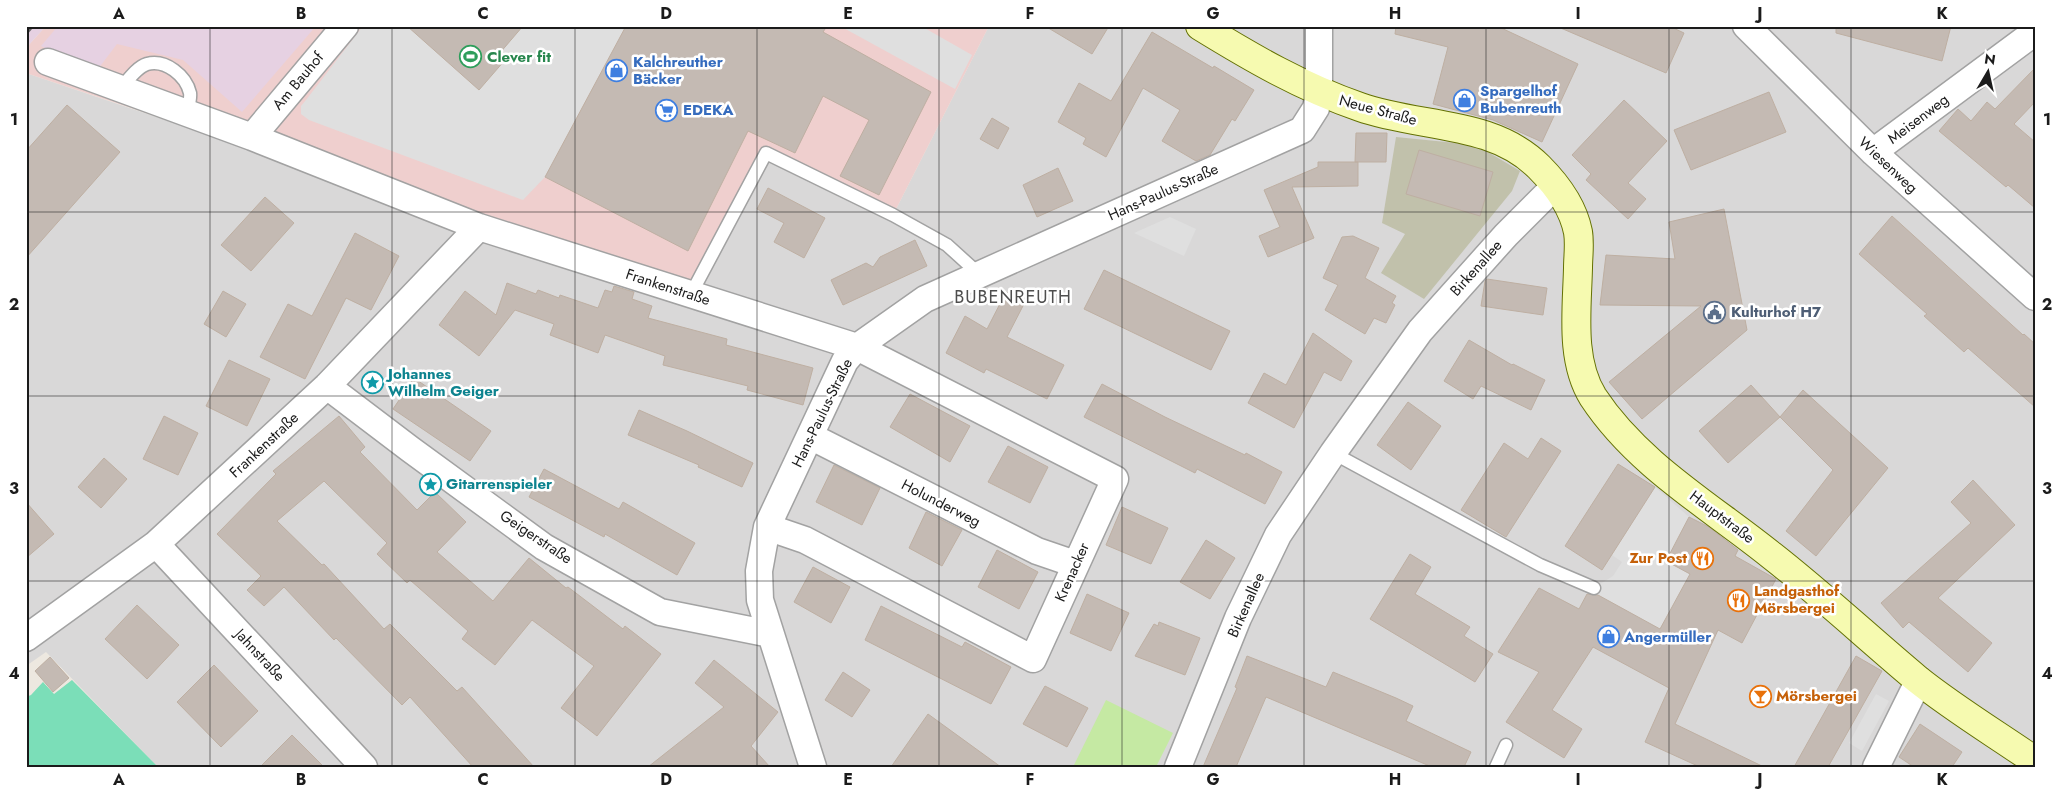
<svg xmlns="http://www.w3.org/2000/svg" width="2061" height="793" font-family="Jost,sans-serif">
	<rect width="100%" height="100%" fill="#ede8e0"/>
	<path fill="#d9d8d8" d="M989,26H2035V767H158L46,652L26,666V73L242,146L766,153L893,215Z"/>
	<path fill="#efcfce" d="M46,26H989L893,215L766,153L691,294L26,73V48Z"/>
	<path fill="#e6d1e2" d="M26,26H46L26,48Z
		M58,26H316L242,112L183,60L117,44L95,73L41,46Z"/>
	<path fill="#c1c1ab" d="M1396,137L1476,145L1520,171L1512,191L1424,299L1381,273L1405,234L1382,223Z"/>
	<path fill="#c5e9a3" d="M1106,700L1173,733L1156,767H1073Z"/>
	<path fill="#7bdeb8" d="M72,680L158,767H26V697L31,695L43,682L54,694Z"/>
	<path fill="#dfdfdf" d="M363,26H626L545,177L523,200L309,120L301,114V106L306,100Z
		M840,26H921L972,55L955,89Z
		M1170,217L1196,229L1184,256L1134,233Z
		M1655,487L1689,517L1666,561L1690,574L1660,629L1589,591L1613,576L1622,562L1612,555Z
		M1876,694L1889,701L1862,751L1849,743Z"/>
	<path fill="#c4bab3" stroke="#beafa2" d="M407,26H523L499,54L505,60L479,90Z
		M626,26H827L823,32L931,92L879,195L840,176L869,120L823,96L795,153L748,131L688,251L545,177Z
		M1045,26H1109L1092,54Z
		M1396,26H1497L1578,64L1542,142L1493,120L1433,104L1448,47L1395,34Z
		M1556,26H1669L1684,33L1666,73Z
		M1836,26H1951L1942,61L1836,33Z
		M1152,32L1213,68L1214,66L1254,90L1235,121L1232,119L1210,155L1196,161L1162,141L1180,110L1143,88L1106,157L1083,144L1086,138L1058,122L1079,83L1111,101Z
		M2035,68V102L2014,124L2035,142V208L2008,185L2006,187L1939,131L1958,109L1971,121L1987,102L1995,109Z
		M1769,92L1786,132L1691,170L1674,130Z
		M1624,100L1667,141L1628,183L1646,199L1628,219L1586,180L1591,174L1572,155Z
		M67,105L120,152L26,258V151Z
		M992,118L1009,128L998,149L980,139Z
		M1356,133H1387L1386,162H1355Z
		M1419,150L1493,172L1480,216L1406,194Z
		M1318,162H1358V186L1292,187L1314,238L1268,257L1259,236L1280,227L1264,190L1318,167Z
		M1058,168L1073,201L1037,217L1023,185Z
		M768,188L825,218L804,258L774,242L784,223L757,209Z
		M265,197L294,223L251,271L221,245Z
		M1724,209L1747,330L1642,419L1609,382L1701,306L1600,305L1606,255L1675,259L1669,222Z
		M1892,216L2023,335L2024,334L2035,344V407L1968,348L1964,352L1924,316L1927,314L1859,254Z
		M355,233L399,256L371,310L346,298L305,379L260,357L288,304L312,316Z
		M1353,236L1379,248L1365,278L1396,296L1392,303L1395,305L1386,323L1374,318L1365,334L1325,310L1338,285L1323,278L1342,237Z
		M915,240L927,266L843,305L831,280L866,263L873,267L880,257Z
		M1104,270L1230,331L1211,370L1084,309Z
		M1487,279L1547,288L1543,315L1481,306L1485,281Z
		M507,283L536,294L538,290L559,298L560,295L598,308L605,290L612,292L614,286L634,292L632,299L652,306L648,318L727,339L726,345L813,368L803,405L747,390L748,386L663,365L665,356L605,335L598,353L550,335L554,324L515,310L479,356L439,325L465,291L496,315Z
		M223,291L246,304L226,337L204,324Z
		M1006,292L1025,302L1007,337L1064,365L1047,399L986,369L984,373L946,353L965,316L987,329Z
		M1313,333L1352,361L1341,381L1324,372L1294,428L1248,403L1264,373L1286,385Z
		M1469,340L1512,365L1513,364L1545,380L1531,410L1481,386L1473,399L1444,381Z
		M229,360L270,379L247,426L206,406Z
		M414,378L491,431L470,461L393,409Z
		M1102,384L1165,417L1245,455L1246,453L1282,472L1265,504L1197,469L1195,473L1084,417Z
		M1751,385L1780,417L1728,463L1699,431Z
		M1803,390L1888,468L1816,556L1786,531L1833,470L1780,417Z
		M910,394L970,426L950,462L890,427Z
		M1408,402L1441,426L1411,470L1377,445Z
		M639,410L687,431L753,463L742,487L698,467L699,465L628,435Z
		M164,416L198,433L178,475L143,459Z
		M339,416L365,447L360,452L417,510L435,492L466,522L437,552L493,601L529,558L566,588L568,587L623,629L625,626L661,654L597,736L561,708L594,666L532,620L495,665L462,639L468,631L410,580L407,583L377,554L387,543L324,481L277,521L322,565L324,564L384,629L390,624L457,691L462,687L534,767H473L410,697L402,705L336,638L334,640L284,587L264,606L247,590L261,576L217,534L276,474L273,471Z
		M1541,438L1561,451L1506,537L1461,510L1504,443L1528,459Z
		M1008,446L1048,467L1030,503L988,482Z
		M104,458L127,479L101,508L78,487Z
		M1618,464L1655,487L1602,570L1565,546Z
		M834,465L880,488L862,525L816,502Z
		M544,469L619,509L623,502L695,543L677,575L605,534L604,537L529,497Z
		M1973,480L2015,525L1938,598L1992,643L1968,672L1909,622L1903,628L1881,603L1971,523L1951,502Z
		M26,502L54,534L26,558Z
		M1122,507L1168,528L1151,564L1106,545Z
		M926,512L962,530L942,566L909,548Z
		M1689,517L1709,527L1738,550L1735,556L1776,579L1742,643L1718,630L1675,724L1764,767H1700L1645,742L1669,688L1593,647L1552,710L1582,729L1564,758L1506,722L1539,672L1498,652L1539,588L1579,609L1587,594L1598,595L1660,629L1690,574L1666,561Z
		M1206,540L1235,558L1210,599L1180,582Z
		M997,550L1038,572L1019,609L978,587Z
		M1410,554L1431,567L1415,594L1470,627L1464,636L1493,654L1475,682L1370,619Z
		M813,567L850,587L831,623L794,602Z
		M1087,594L1129,613L1111,651L1070,633Z
		M137,605L179,645L147,679L105,639Z
		M881,606L962,647L965,642L1011,667L991,704L865,640Z
		M1159,622L1200,638L1185,675L1135,656L1154,624L1158,626Z
		M1247,656L1326,687L1333,672L1396,698L1413,706L1406,721L1471,752L1464,767H1432L1266,697L1236,767H1203L1237,688L1235,687Z
		M1856,656L1882,671L1828,767H1794Z
		M50,657L69,678L53,692L35,671Z
		M714,660L778,712L751,746L770,767H648L724,707L695,683Z
		M214,665L258,711L221,747L177,702Z
		M843,672L870,690L852,717L825,700Z
		M1045,686L1088,708L1067,747L1023,724Z
		M928,714L1001,767H891Z
		M1920,724L1962,752L1952,767H1914L1899,757Z
		M292,735L324,767H260Z"/>
	<g fill="none" stroke-linecap="round" stroke-linejoin="round">
		<defs>
			<path id="lane" d="M121,88C128,80 137,67 147,64C166,59 186,76 190,93C191,99 188,107 187,113
				M691,294L766,153L893,215L947,245L979,274
				M1333,453L1540,565L1594,588
				M1496,767L1506,745"/>
			<path id="street" d="M1746,26L1873,152L2035,297
				M48,62L252,137L479,227L857,347L1115,479L1033,659L805,540L767,527
				M252,137L345,26
				M1873,152L2035,32
				M327,386L410,449L544,547L660,612L770,634
				M810,436L1037,551L1075,564
				M156,544L364,767
				M26,638L156,544L327,386L479,227
				M813,767L760,600L759,571L767,527L845,361L857,347L925,299L1302,130L1316,108L1319,92V26
				M1178,767L1238,618L1278,535L1333,453L1420,331L1506,235L1555,186
				M1876,767L1919,680"/>
			<path id="secondary" d="M1200,26C1252,58 1302,87 1360,107C1419,128 1492,120 1539,167C1556,184 1573,207 1578,232C1580,244 1578,257 1578,268C1577,310 1570,360 1593,397C1637,464 1710,506 1771,555C1821,594 1868,638 1917,679C1953,708 1996,734 2035,761"/>
		</defs>
		<use href="#lane" stroke="#a2a2a2" stroke-width="15"/>
		<use href="#street" stroke="#a2a2a2" stroke-width="29"/>
		<use href="#secondary" stroke="#647103" stroke-width="30"/>
		<use href="#lane" stroke="#fff" stroke-width="12"/>
		<use href="#street" stroke="#fff" stroke-width="26"/>
		<use href="#secondary" stroke="#f6fab0" stroke-width="28"/>
		<path stroke="#696969" stroke-width="4" stroke-dasharray="10 10" stroke-linecap="butt" d="M26,33L32,26"/>
	</g>
	<path fill="none" stroke="#1b1b1b" stroke-width="1" stroke-opacity="0.55" d="M210,26V767M392,26V767M575,26V767M757,26V767M939,26V767M1122,26V767M1304,26V767M1486,26V767M1669,26V767M1851,26V767M26,212H2035M26,396H2035M26,581H2035"/>
	<defs>
		<symbol id="stadium-ring" viewBox="-11 -11 22 22"><circle r="9.5" fill="#fff" stroke="#2e9e5b" stroke-width="1.5"/><path d="M0-5a6.5 5 0 1 0 0 10a6.5 5 0 1 0 0-10ZM-3.5-1.8h7v3.6h-7Z" fill="#2e9e5b"/></symbol>
		<symbol id="shop-ring" viewBox="-11 -11 22 22"><circle r="9.5" fill="#fff" stroke="#3f7fe0" stroke-width="1.5"/><path d="M-5-2.5h2.3a2.7 3.5 0 0 1 5.4 0H5L5.5 6h-11ZM-1.5-2.5h3a1.5 2.3 0 0 0-3 0Z" fill="#3f7fe0"/></symbol>
		<symbol id="supermarket-ring" viewBox="-11 -11 22 22"><circle r="9.5" fill="#fff" stroke="#3f7fe0" stroke-width="1.5"/><path d="M-6-5.5h2.5l.6 2H6L4.5 2H-2.5L-4.4-4H-6ZM-1.5 3.2a1.3 1.3 0 1 0 .1 0ZM3 3.2a1.3 1.3 0 1 0 .1 0Z" fill="#3f7fe0"/></symbol>
		<symbol id="civic-ring" viewBox="-11 -11 22 22"><circle r="9.5" fill="#fff" stroke="#5c6f8a" stroke-width="1.5"/><path d="M-.6-6.5H3V-4.5H.6V-3L4-1V1h2V6H-6V1h2V-1L-.6-3ZM-1.2 2.5V6h2.4V2.5Z" fill="#5c6f8a"/></symbol>
		<symbol id="sight-ring" viewBox="-11 -11 22 22"><circle r="9.5" fill="#fff" stroke="#0f9aa8" stroke-width="1.5"/><path d="M0-6L1.8-2.2L6-1.7L2.9 1.2L3.7 5.4L0 3.3L-3.7 5.4L-2.9 1.2L-6-1.7L-1.8-2.2Z" fill="#0f9aa8"/></symbol>
		<symbol id="restaurant-ring" viewBox="-11 -11 22 22"><circle r="9.5" fill="#fff" stroke="#e8710a" stroke-width="1.5"/><path d="M-5-6h1v4h1v-4h1v4h1v-4h1v5L-1.5 .5V6h-2V.5L-5-1ZM5-6V6H3V1.5H1.5Q1.5-4 5-6Z" fill="#e8710a"/></symbol>
		<symbol id="bar-ring" viewBox="-11 -11 22 22"><circle r="9.5" fill="#fff" stroke="#e8710a" stroke-width="1.5"/><path d="M-6-5H6L.8 .8V4.5H3.5V6h-7V4.5H-.8V.8Z" fill="#e8710a"/></symbol>
	</defs>
	<g fill-rule="evenodd">
		<use href="#stadium-ring" x="458" y="44" width="25" height="25"/>
		<use href="#shop-ring" x="604" y="58" width="25" height="25"/>
		<use href="#shop-ring" x="1452" y="88" width="25" height="25"/>
		<use href="#supermarket-ring" x="654" y="98" width="25" height="25"/>
		<use href="#civic-ring" x="1702" y="300" width="25" height="25"/>
		<use href="#sight-ring" x="360" y="370" width="25" height="25"/>
		<use href="#sight-ring" x="418" y="472" width="25" height="25"/>
		<use href="#restaurant-ring" x="1690" y="546" width="25" height="25"/>
		<use href="#restaurant-ring" x="1726" y="588" width="25" height="25"/>
		<use href="#shop-ring" x="1596" y="624" width="25" height="25"/>
		<use href="#bar-ring" x="1748" y="684" width="25" height="25"/>
	</g>
	<g text-anchor="middle" stroke-width="5" stroke-linejoin="round" paint-order="stroke">
		<g font-size="15" font-weight="bold" fill="#27864d" stroke="#fff" text-anchor="start">
			<text x="487" y="62">Clever fit</text>
		</g>
		<g font-size="15" font-weight="bold" fill="#366cbe" stroke="#fff" text-anchor="start">
			<text x="633" y="67">Kalchreuther<tspan x="633" dy="17">Bäcker</tspan></text>
			<text x="1480" y="96">Spargelhof<tspan x="1480" dy="17">Bubenreuth</tspan></text>
			<text x="683" y="115">EDEKA</text>
			<text x="1624" y="642">Angermüller</text>
		</g>
		<g font-size="15" fill="#1b1b1b" stroke="#fff">
			<text transform="translate(298 81) rotate(-50)" y="5">Am Bauhof</text>
			<text transform="translate(1378 110) rotate(15)" y="5">Neue Straße</text>
			<text transform="translate(1918 119) rotate(-37)" y="5">Meisenweg</text>
			<text transform="translate(1888 165) rotate(43)" y="5">Wiesenweg</text>
			<text transform="translate(1163 192) rotate(-24)" y="5">Hans-Paulus-Straße</text>
			<text transform="translate(1476 268) rotate(-48)" y="5">Birkenallee</text>
			<text transform="translate(668 287) rotate(18)" y="5">Frankenstraße</text>
			<text transform="translate(822 413) rotate(-64)" y="5">Hans-Paulus-Straße</text>
			<text transform="translate(264 445) rotate(-43)" y="5">Frankenstraße</text>
			<text transform="translate(941 503) rotate(27)" y="5">Holunderweg</text>
			<text transform="translate(1722 517) rotate(37)" y="5">Hauptstraße</text>
			<text transform="translate(536 537) rotate(34)" y="5">Geigerstraße</text>
			<text transform="translate(1072 572) rotate(-66)" y="5">Krenacker</text>
			<text transform="translate(1246 605) rotate(-66)" y="5">Birkenallee</text>
			<text transform="translate(260 655) rotate(47)" y="5">Jahnstraße</text>
		</g>
		<g font-size="15" font-weight="bold" fill="#4e5e75" stroke="#fff" text-anchor="start">
			<text x="1731" y="317">Kulturhof H7</text>
		</g>
		<g font-size="15" font-weight="bold" fill="#0d838f" stroke="#fff" text-anchor="start">
			<text x="388" y="379">Johannes<tspan x="388" dy="17">Wilhelm Geiger</tspan></text>
			<text x="446" y="489">Gitarrenspieler</text>
		</g>
		<g font-size="15" font-weight="bold" fill="#c56008" stroke="#fff" text-anchor="start">
			<text x="1687" y="563" text-anchor="end">Zur Post</text>
			<text x="1754" y="596">Landgasthof<tspan x="1754" dy="17">Mörsbergei</tspan></text>
			<text x="1776" y="701">Mörsbergei</text>
		</g>
		<g font-size="18" letter-spacing="1" fill="#4e4e4e" stroke="#fff">
			<text x="1013" y="303">BUBENREUTH</text>
		</g>
	</g>
	<rect width="2061" height="793" fill="none" stroke="#ffffff" stroke-width="55"/>
	<g transform="translate(1988 72) rotate(9)" stroke="#ffffff" stroke-width="4" paint-order="stroke">
	<path d="M0-4L9 19L0 12L-9 19Z" fill="#1b1b1b"/>
	<text y="-8" font-size="14" font-weight="bold" text-anchor="middle" fill="#1b1b1b">N</text>
	</g>
	<rect x="28" y="28" width="2006" height="738" fill="none" stroke="#1b1b1b" stroke-width="2"/>
	<g font-size="16" text-anchor="middle" font-weight="bold" fill="#1b1b1b">
		<text x="119" y="19">A</text>
		<text x="301" y="19">B</text>
		<text x="483" y="19">C</text>
		<text x="666" y="19">D</text>
		<text x="848" y="19">E</text>
		<text x="1030" y="19">F</text>
		<text x="1213" y="19">G</text>
		<text x="1395" y="19">H</text>
		<text x="1578" y="19">I</text>
		<text x="1760" y="19">J</text>
		<text x="1942" y="19">K</text>
		<text x="14" y="125">1</text>
		<text x="2047" y="125">1</text>
		<text x="14" y="310">2</text>
		<text x="2047" y="310">2</text>
		<text x="14" y="494">3</text>
		<text x="2047" y="494">3</text>
		<text x="14" y="679">4</text>
		<text x="2047" y="679">4</text>
		<text x="119" y="785">A</text>
		<text x="301" y="785">B</text>
		<text x="483" y="785">C</text>
		<text x="666" y="785">D</text>
		<text x="848" y="785">E</text>
		<text x="1030" y="785">F</text>
		<text x="1213" y="785">G</text>
		<text x="1395" y="785">H</text>
		<text x="1578" y="785">I</text>
		<text x="1760" y="785">J</text>
		<text x="1942" y="785">K</text>
	</g>
</svg>
